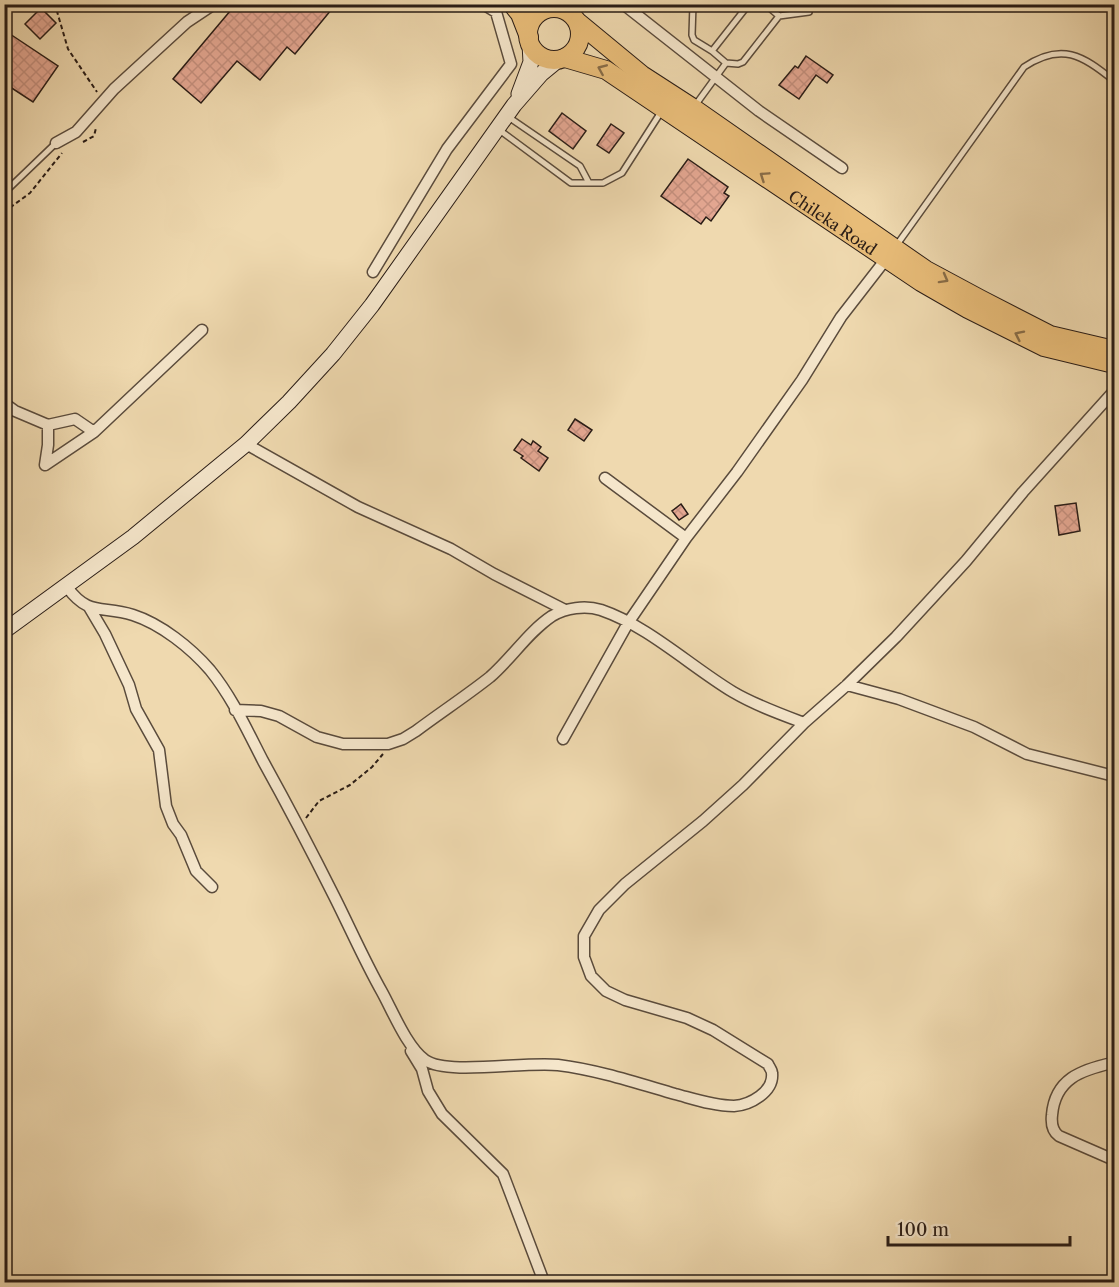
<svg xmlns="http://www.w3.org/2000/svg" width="1119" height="1287" font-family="'Libre Caslon Text',serif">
	<defs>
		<pattern id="building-cross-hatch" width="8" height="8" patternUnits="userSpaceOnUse" patternTransform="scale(1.5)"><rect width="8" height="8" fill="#e4a792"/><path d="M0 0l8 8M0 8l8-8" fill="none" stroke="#c48f7d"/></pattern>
	</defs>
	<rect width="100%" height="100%" fill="#efd9af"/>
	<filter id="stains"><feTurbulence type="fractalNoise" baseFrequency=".00333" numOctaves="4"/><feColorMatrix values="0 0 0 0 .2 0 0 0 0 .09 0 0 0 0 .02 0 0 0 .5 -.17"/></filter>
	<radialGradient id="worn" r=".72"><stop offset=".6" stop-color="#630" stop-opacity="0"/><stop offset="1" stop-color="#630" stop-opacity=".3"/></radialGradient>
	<path fill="url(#building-cross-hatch)" stroke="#291c16" stroke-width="1.5" d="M236,4H336L295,54L287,47L260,80L237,61L201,103L173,79Z
		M41,8L56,23L40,39L25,24Z
		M4,30L58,66L33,102L4,83Z
		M806,56L833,75L827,83L816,75L799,99L779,85L795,66L798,68Z
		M562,113L586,131L573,149L549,131Z
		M611,124L624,133L609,153L597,145Z
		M688,159L728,187L724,193L729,196L711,221L706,217L701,224L661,196Z
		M575,419L592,430L584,441L568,430Z
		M522,439L531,445L533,441L541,447L538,451L548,458L539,471L521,458L523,456L514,450Z
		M1076,503L1080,531L1059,535L1055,506Z
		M681,504L688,514L679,520L672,511Z"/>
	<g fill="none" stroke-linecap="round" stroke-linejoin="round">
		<defs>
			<path id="lane" d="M693,4L692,35L694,40L712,51
				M765,4L779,16
				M646,8L662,4
				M726,63L712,51L749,4
				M694,107L726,63L738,64L743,62L779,16L809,12
				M507,116L580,166L589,183H603L622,173L661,112
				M498,129L571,183H589
				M4,193L56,143
				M896,246L1024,67C1061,42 1083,55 1114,81"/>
			<path id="street" d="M623,4L759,111L842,168
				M56,143L76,132L114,89L187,22L214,4
				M373,272L447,149L511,64L496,12L483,4
				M4,403L15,411L48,425L75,419L94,432L45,465L48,445V425
				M94,432L202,330
				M246,444L358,507L451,549L494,574L565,610
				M605,478L686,538
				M67,587C89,617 102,605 133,615C161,624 191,648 210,670C232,697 247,730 263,761C288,806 312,852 335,898C351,930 365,962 382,992C393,1012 407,1047 425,1060C448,1076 525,1061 558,1065C598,1070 637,1083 675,1094C694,1099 714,1106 734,1106C750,1105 774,1092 772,1073C772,1070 769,1067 768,1064L713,1030L687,1018L625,1000L606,991L591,976L584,957V936L599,910L625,884L703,821L743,785L804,723L847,685L896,637L966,561L1023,492L1114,391
				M89,607L105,634L129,685L136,709L159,750L166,806L173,824L181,835L196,871L212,887
				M847,685L899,699L974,727L1027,754L1114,776
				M235,710L261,711L279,716L317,737L343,744H388L403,739L416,731C440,713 466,696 490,677C512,658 528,632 552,616C566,608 585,605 601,610C648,626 690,666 733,692C755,705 780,714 804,723
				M563,739L628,623L686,538L737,472L802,380L841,317L886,259
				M411,1051L422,1069L428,1091L442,1114L503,1174L544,1282
				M1112,1063C1081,1070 1055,1079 1052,1115C1051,1124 1052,1131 1059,1136L1114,1160"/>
			<path id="secondary" d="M519,94L531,62L530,44
				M4,631L133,537L246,444L289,402L333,354L372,305L514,105L541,74L558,60"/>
			<g id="highway">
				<path d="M512,4L520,14L529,37"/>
				<circle cx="554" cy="34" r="26"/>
				<path d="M579,23L642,75L693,108L926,270L980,299L1050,335L1114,350"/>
				<path id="s1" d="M565,58L606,70L921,282L968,309L1044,347L1114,364"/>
			</g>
		</defs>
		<use href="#lane" stroke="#5a4b3c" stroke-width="8"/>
		<use href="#street" stroke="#5a4b3c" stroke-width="13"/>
		<use href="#secondary" stroke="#291c16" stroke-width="17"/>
		<use href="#highway" stroke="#291c16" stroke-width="20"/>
		<path stroke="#291c16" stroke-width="2" stroke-dasharray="4.5 3" stroke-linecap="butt" d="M59,4L56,8L68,49L97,92
			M83,142L94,136L96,128
			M4,212L30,193L62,153
			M1110,334L1114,329
			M306,818L319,801L350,785L372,767L383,754"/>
		<use href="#lane" stroke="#f5e6cb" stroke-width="5"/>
		<use href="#street" stroke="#f5e6cb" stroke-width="10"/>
		<use href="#secondary" stroke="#f5e6cb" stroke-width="15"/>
		<use href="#highway" stroke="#e8bc78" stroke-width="18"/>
	</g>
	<defs><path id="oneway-chevron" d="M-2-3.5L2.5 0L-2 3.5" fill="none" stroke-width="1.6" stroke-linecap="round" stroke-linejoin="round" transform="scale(1.5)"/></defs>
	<g stroke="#886c47">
		<use href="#oneway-chevron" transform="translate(602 69) rotate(-157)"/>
		<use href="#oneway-chevron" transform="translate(764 176) rotate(-146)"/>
		<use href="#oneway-chevron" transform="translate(944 279) rotate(29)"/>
		<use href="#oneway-chevron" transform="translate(1019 335) rotate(-154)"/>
	</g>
	<g text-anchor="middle" stroke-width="6" stroke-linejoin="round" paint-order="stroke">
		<g font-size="16" fill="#291c16" stroke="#f5e6cb">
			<text dy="6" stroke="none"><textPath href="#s1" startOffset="316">Chileka Road</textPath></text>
		</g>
	</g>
	<rect width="1119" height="1287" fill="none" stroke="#efd9af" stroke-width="24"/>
	<rect x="6" y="6" width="1107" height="1275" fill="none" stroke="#291c16" stroke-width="3"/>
	<rect x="12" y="12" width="1095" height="1263" fill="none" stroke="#291c16" stroke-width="1.5"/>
	<path d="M888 1236v9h182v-9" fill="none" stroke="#291c16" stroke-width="3"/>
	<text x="897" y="1236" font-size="18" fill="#291c16" stroke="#f5e6cb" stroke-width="4.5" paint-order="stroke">100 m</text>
	<rect width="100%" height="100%" filter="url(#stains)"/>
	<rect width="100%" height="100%" fill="url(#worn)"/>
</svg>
